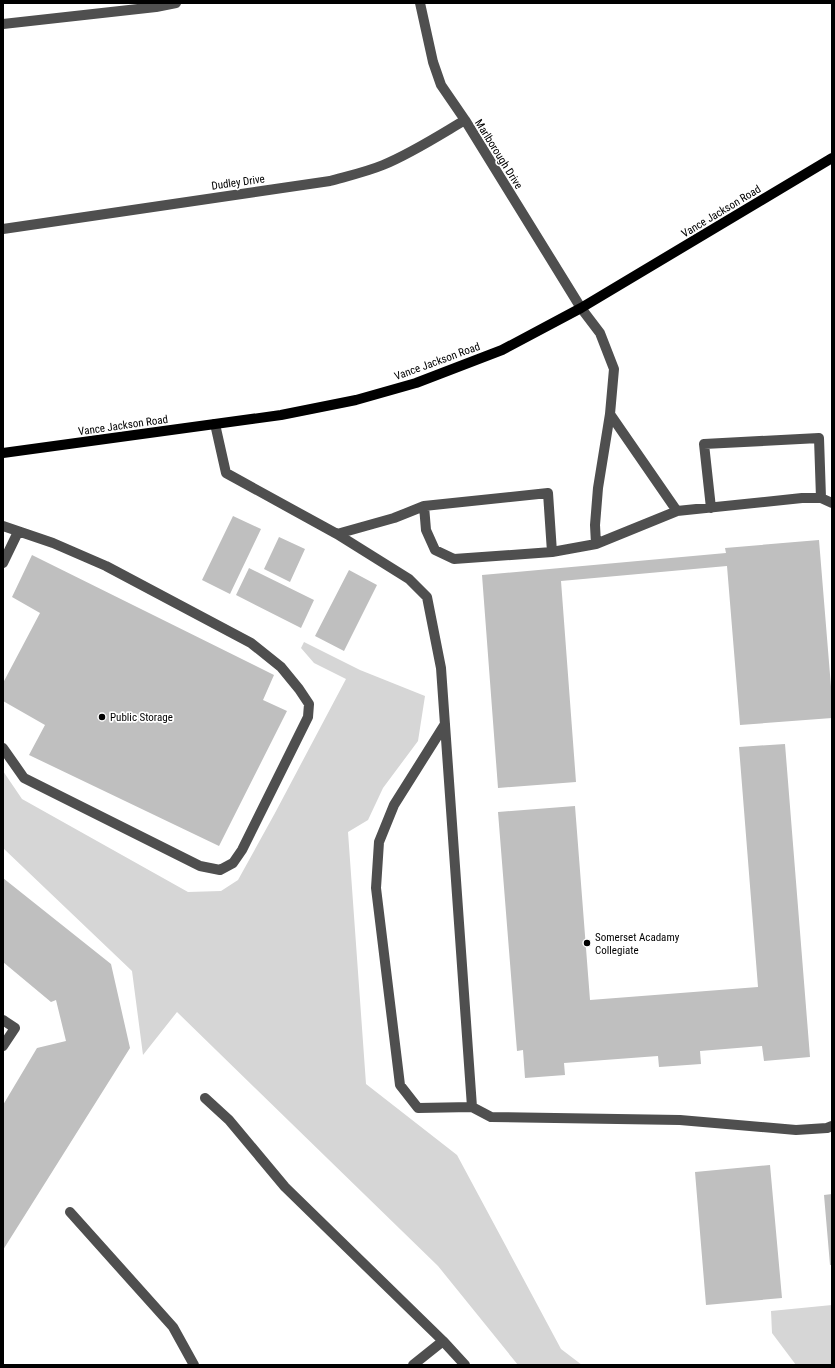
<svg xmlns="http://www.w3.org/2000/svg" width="835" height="1368" font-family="'Roboto Condensed',sans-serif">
	<rect width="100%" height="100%" fill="#fff"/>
	<path fill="#d6d6d6" d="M304,642L360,670L425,696L418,741L383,788L368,820L348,832L366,1084L457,1155L561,1349L582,1365H518L438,1266L177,1012L143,1055L132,971L3,848V771L22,799L188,892L221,891L238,880L275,813L346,679L314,663L301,648Z
		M832,1305V1365H796L772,1333L771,1311Z"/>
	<path fill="#bfbfbf" d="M233,516L261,529L230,594L202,580Z
		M279,537L305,549L290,582L264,569Z
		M819,540L832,699V718L740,725L727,566L561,581L576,782L498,788L482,575L726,553L725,548Z
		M32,555L274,675L263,700L287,711L219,846L29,755L45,725L3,701V683L40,613L12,597Z
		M249,568L314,600L301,628L236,595Z
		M349,570L377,585L344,651L315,636Z
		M785,744L810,1057L764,1061L762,1046L700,1051L701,1064L659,1067L658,1056L564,1063L565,1075L525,1078L523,1050L517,1051L498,812L575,806L590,1000L758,987L739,747Z
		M3,878L111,964L130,1048L3,1250V1105L37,1048L66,1041L56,1000L51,1002L3,962Z
		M770,1165L782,1298L706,1305L695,1172Z
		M832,1194V1265H830L824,1195Z"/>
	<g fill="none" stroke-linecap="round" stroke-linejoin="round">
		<path stroke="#4f4f4f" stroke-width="10" d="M3,24L156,7L176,3
			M3,229L330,181C348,176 366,172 383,165C412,153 438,136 465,120
			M610,414L677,511
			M215,424L226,473L337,534L409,579L427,597L441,668L472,1107L491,1117L680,1120L796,1130L827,1128L832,1126
			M424,506L548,493L552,552
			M711,508L704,444L819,438L821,498
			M3,526L53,543L106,566L251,643L281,667L299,689L309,704L308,717L242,850L233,863L220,870L200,866L24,778L3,748
			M337,534L394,518L424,506L426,530L435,550L454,559L552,552L596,544L595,525L598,488L610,414L614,369L600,333L581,308L465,120L441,85L433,62L420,3
			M596,544L677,511L802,498H821L832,503
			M3,563L18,532
			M445,724L394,805L379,842L376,888L400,1085L418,1108L472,1107
			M3,1020L15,1028L3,1046
			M205,1098L229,1120L285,1187L443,1341L413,1365
			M70,1212L173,1327L194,1365
			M443,1341L465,1365"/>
		<path stroke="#000" stroke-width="10" d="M3,453L281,415L356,400L416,383L502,350L581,308L832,158"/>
	</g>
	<g fill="#000" stroke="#fff" stroke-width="1.5">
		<circle cx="102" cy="717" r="4"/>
		<circle cx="587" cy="943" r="4"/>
	</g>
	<g text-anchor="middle" stroke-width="3.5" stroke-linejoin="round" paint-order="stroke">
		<g font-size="11" fill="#000" stroke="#fff">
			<text transform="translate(499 154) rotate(58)" y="4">Marlborough Drive</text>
			<text transform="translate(238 182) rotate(-8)" y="4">Dudley Drive</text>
			<text transform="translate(721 211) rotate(-31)" y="4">Vance Jackson Road</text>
			<text transform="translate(437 361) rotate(-20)" y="4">Vance Jackson Road</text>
			<text transform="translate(123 425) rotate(-8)" y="4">Vance Jackson Road</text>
		</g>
		<g font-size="11" fill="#000" stroke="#fff" text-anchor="start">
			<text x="110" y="721">Public Storage</text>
			<text x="595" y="941">Somerset Acadamy<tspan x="595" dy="13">Collegiate</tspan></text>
		</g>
	</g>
	<rect width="835" height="1368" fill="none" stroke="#000000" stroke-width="8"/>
</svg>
